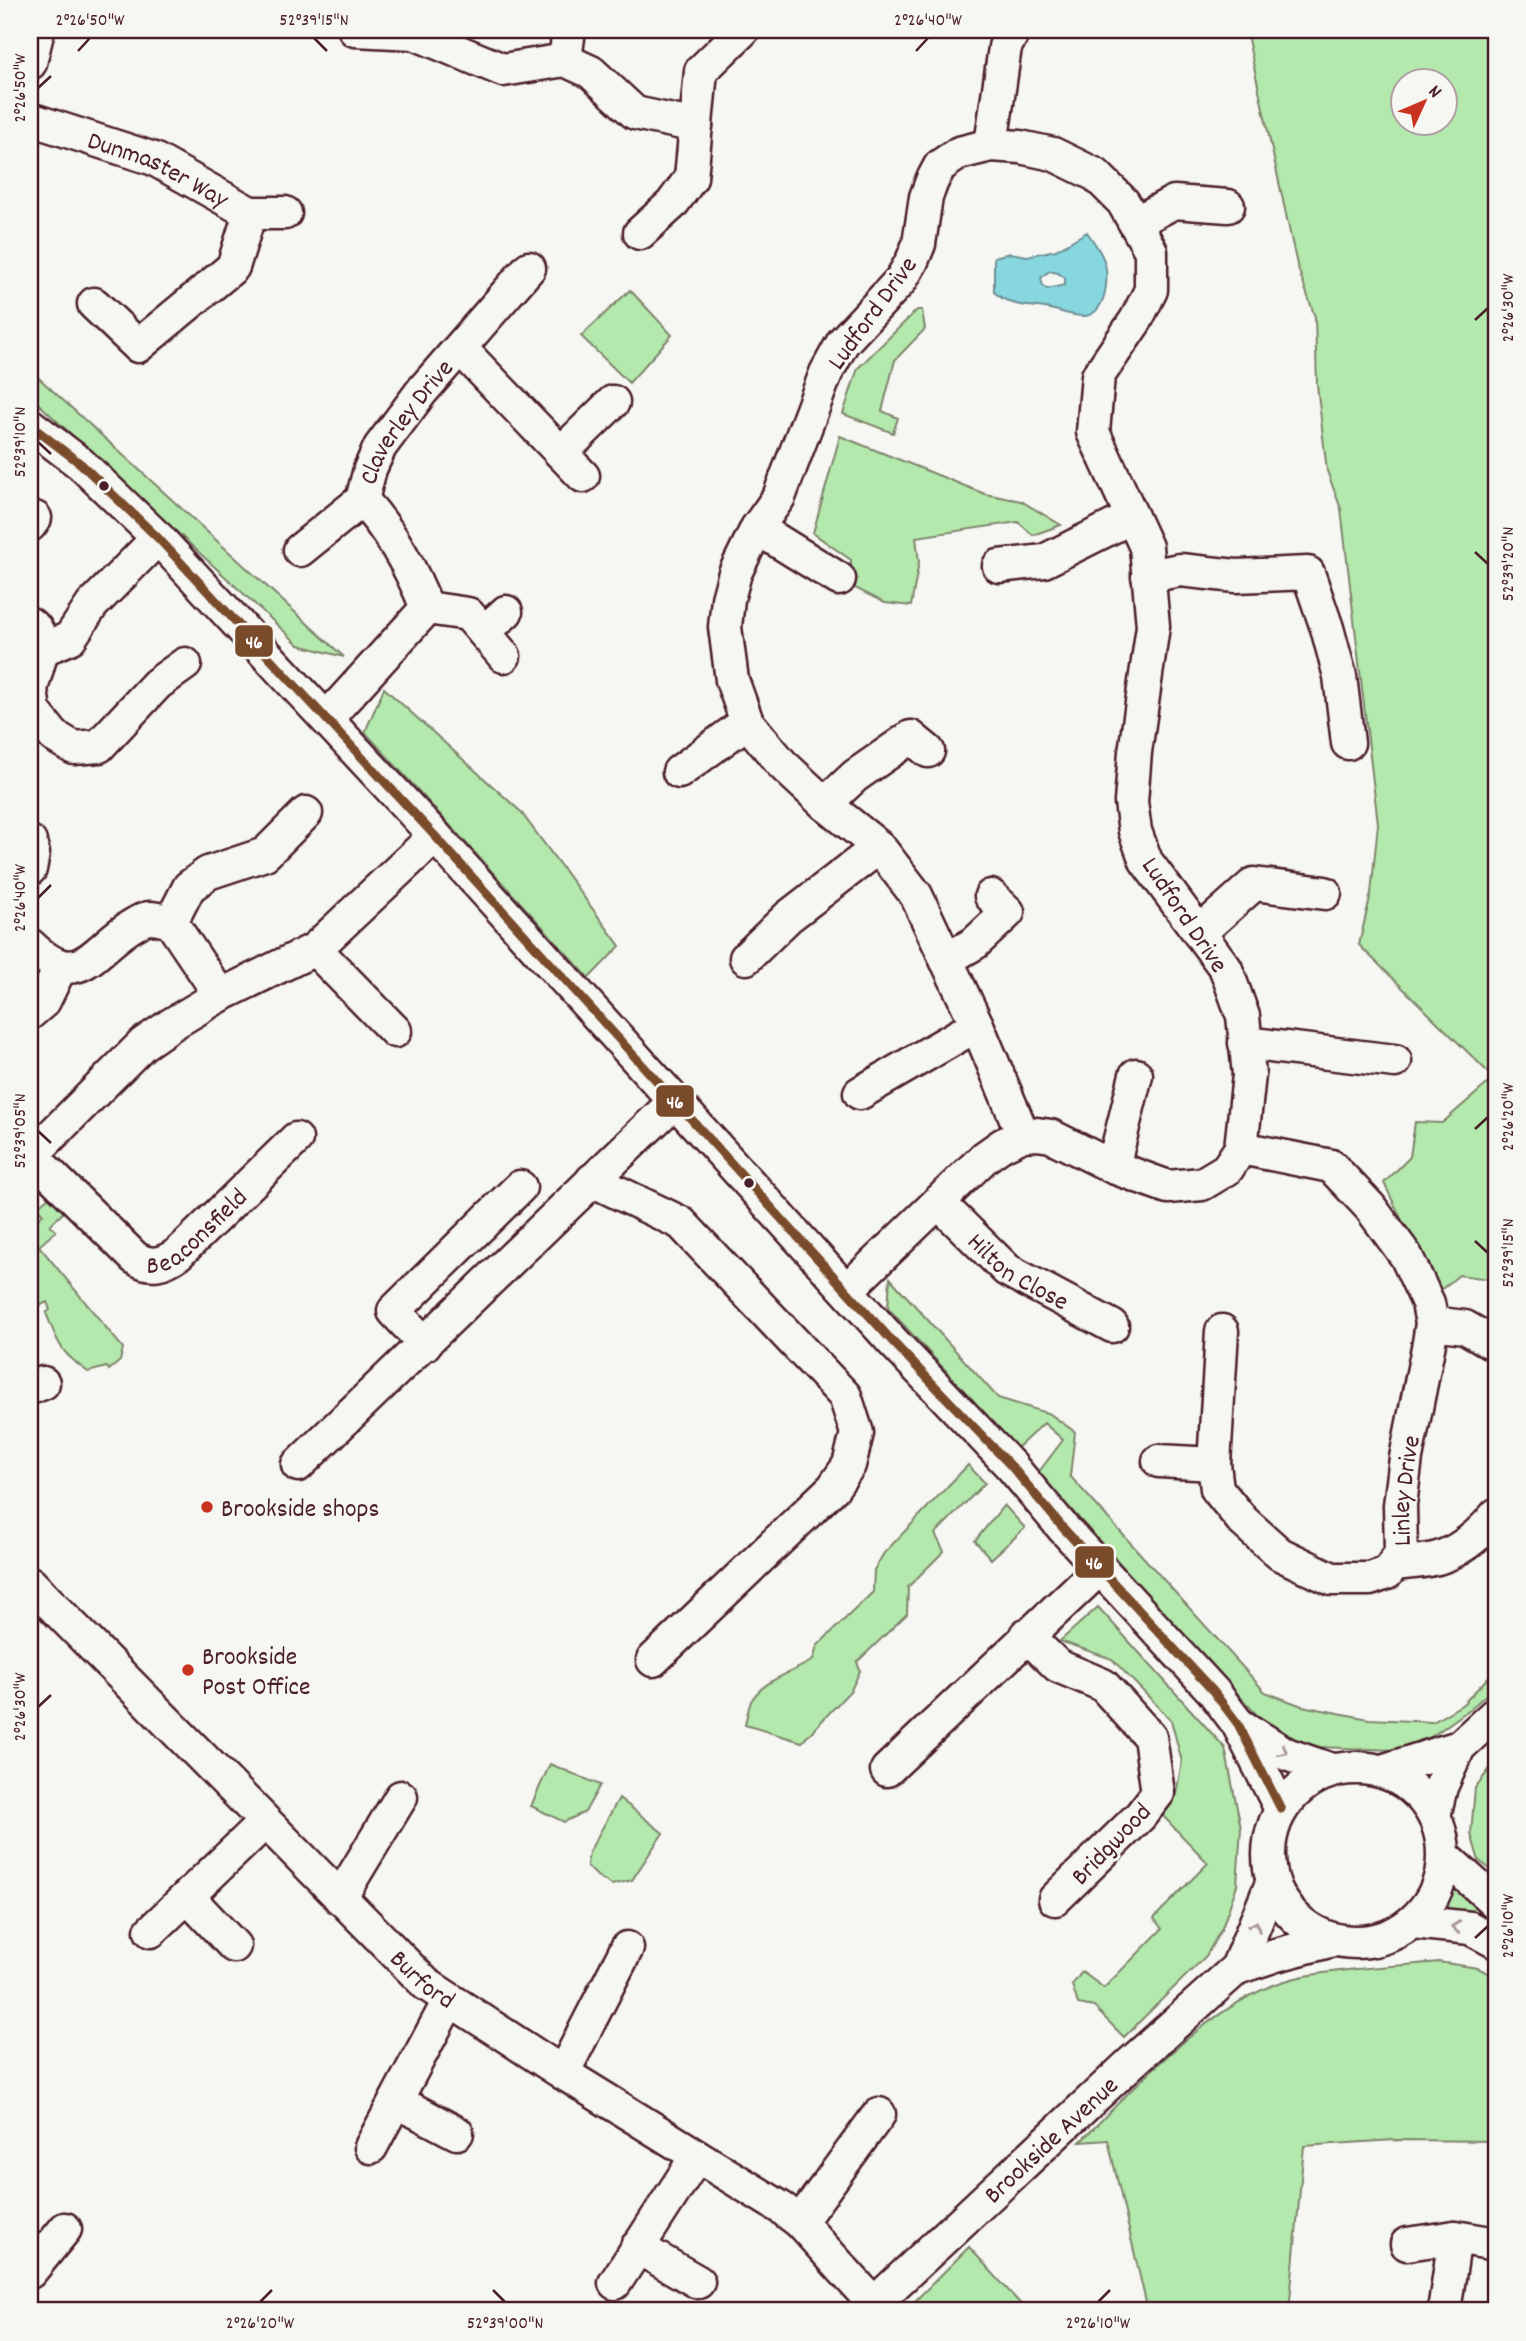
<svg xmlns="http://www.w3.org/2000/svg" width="1526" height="2341" font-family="Dekko,sans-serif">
	<rect width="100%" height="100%" fill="#f6f6f2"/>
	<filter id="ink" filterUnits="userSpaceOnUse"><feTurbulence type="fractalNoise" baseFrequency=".0143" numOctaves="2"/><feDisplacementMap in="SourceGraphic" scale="14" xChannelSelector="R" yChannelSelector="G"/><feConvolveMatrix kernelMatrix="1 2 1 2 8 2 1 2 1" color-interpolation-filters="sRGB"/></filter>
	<g filter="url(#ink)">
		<path fill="#b3e9ac" stroke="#7e846c" stroke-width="2" fill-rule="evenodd" d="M1246,30H1496V1280L1459,1275L1437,1293L1384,1183L1410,1157L1415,1122L1442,1123L1494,1078L1359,945L1371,893L1378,824L1341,509L1327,471L1317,385L1315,317L1297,265ZM1404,80H1446V122H1404Z
			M630,290L672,335L629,383L581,336Z
			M917,310H922L925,329L895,360L882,411L898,418L893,433L843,414L858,368Z
			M30,370L344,657L299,645L30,396Z
			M840,436L985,494L1021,501L1061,525L1033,535L1018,522L916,537L919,562L911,606L885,603L851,586V560L813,533Z
			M384,688L520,811L620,946L589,978L365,732Z
			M50,1196L65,1211L50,1225L56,1231L39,1246L123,1348L120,1361L109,1370L107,1367L88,1372C59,1351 59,1345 46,1313L50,1310L47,1302L31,1310L30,1302L36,1299L30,1285V1242L35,1238L30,1228L43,1214L37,1207Z
			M890,1278L998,1398L1050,1414L1075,1432L1070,1476L1265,1692L1302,1706L1369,1719L1433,1722L1463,1704L1496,1669V1686L1470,1709L1431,1737L1393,1750L1318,1747L1283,1737L1265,1724L1038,1473L1063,1440L1044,1423L1017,1448L888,1308Z
			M968,1465L985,1483L935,1534L944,1551L908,1587L907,1614L857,1662L860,1671L851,1690L802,1742L745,1725C747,1717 748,1705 753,1698C767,1678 794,1672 813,1660L817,1646L873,1592L874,1570L884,1553Z
			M1004,1505L1025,1528L991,1559L975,1541Z
			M1098,1607L1225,1748L1241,1828L1237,1885L1222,1928L1206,1956L1124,2037L1094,2007L1078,2004L1072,1985L1082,1972L1104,1988L1162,1929L1154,1918L1208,1863L1161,1814L1176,1794L1182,1762L1171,1720L1112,1659L1060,1641Z
			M1496,1761V1873L1479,1861L1471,1834L1475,1788Z
			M550,1764L600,1785L585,1812L564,1822L531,1806Z
			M619,1798L663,1833L632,1880L612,1885L597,1876L587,1866L589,1852Z
			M1451,1879L1496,1916V1932L1436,1915Z
			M1438,1962L1478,1968L1496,1977V2141L1394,2140L1304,2146L1289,2311H1148L1108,2140L1080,2142C1138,2084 1218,1994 1300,1977C1345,1968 1392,1967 1438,1962Z
			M969,2247L1027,2311H905Z"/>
		<path fill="#86d8de" stroke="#6e8e96" stroke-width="2" fill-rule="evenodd" d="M1087,232C1093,241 1101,251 1104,261C1110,277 1106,316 1083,316C1071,316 1057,310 1045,308C1024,305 1011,307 994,292V257L1010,253L1027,256L1056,250ZM1049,271L1058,273L1065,278V285L1047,289L1043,286L1041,278Z"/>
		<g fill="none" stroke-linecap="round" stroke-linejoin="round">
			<defs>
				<g id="minor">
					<path d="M355,30L414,33L503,70L565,60L591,72L635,113L696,126"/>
					<path d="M565,60L569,30"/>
					<path d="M30,63L38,30"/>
					<path id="s1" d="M30,119L154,159L250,213H285"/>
					<path d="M991,145L1005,47L1014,30"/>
					<path d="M1135,223L1174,202L1228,206"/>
					<path d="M640,233L672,204L691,178L701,71L743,30"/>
					<path d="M94,304L138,346L233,267L250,213"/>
					<path d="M461,349L583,476"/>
					<path d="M30,425L81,464L158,538L435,836L893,1342L1012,1467L1064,1529L1213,1691L1238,1724L1281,1809"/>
					<path d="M561,453L613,402"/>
					<path id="s2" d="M362,500L370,469L380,447L422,391L529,268"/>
					<path d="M30,525L35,518"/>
					<path d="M757,528L839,579"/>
					<path d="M300,550L362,500C391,531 411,568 427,608L327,718"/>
					<path d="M999,566L1044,561L1132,517"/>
					<path d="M1148,576L1180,570L1236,576L1308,573L1327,628L1340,676L1348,743"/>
					<path d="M427,608L468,614L504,656"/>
					<path d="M30,624L36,629L44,644L53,645L70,638L92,605L158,538"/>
					<path d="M484,632L506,612"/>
					<path d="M44,644L31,689L34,711L54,736L74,748L99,746L157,684L185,664"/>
					<path d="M679,772L747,722"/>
					<path d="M825,804L855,776L911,737L928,751"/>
					<path d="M30,842L33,853L30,869"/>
					<path d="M171,922L214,986L217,997"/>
					<path d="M1199,933L1254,884L1325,893"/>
					<path d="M30,945C81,994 92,948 135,924C139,922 144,918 149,918C156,918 164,920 171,922L189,887L208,873L265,854L306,813"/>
					<path d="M315,949L395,1031"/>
					<path d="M746,958L788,917L879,847"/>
					<path d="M946,960L975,943L1008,912L991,896"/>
					<path d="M30,1013L44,1001L61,966"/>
					<path d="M1245,1043L1395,1061"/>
					<path d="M860,1093L977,1025"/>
					<path id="s3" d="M32,1156L135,1258C151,1268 164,1264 179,1253L296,1139"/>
					<path d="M30,1157L143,1044L172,1024L217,997L315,949L435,836"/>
					<path d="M1113,1167L1136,1075"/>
					<path d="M592,1180L681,1223L845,1396L857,1433L849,1465L833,1488L653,1660"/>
					<path id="s4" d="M938,1202L1007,1270L1112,1326"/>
					<path d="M847,1290L985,1157L1002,1145L1023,1135L1037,1134L1051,1136L1113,1167L1168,1187L1202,1184L1227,1169L1241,1148L1249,1075L1243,1016L1226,969L1146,861L1135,831L1131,802L1135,752L1153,626L1146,547L1093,432L1098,376L1136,320L1151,290V251L1123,202L1096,175L1053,154L1020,147L991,145L959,153L940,166L932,181L926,197L919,244L912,261L901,280L843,342L826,373L779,497L757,528L735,573L728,599L725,627L732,680L747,722L782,764L825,804L879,847L916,895L977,1025L1023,1135"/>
					<path d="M1432,1323L1465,1327L1496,1345"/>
					<path id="s5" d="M1222,1331L1214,1464L1217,1489L1243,1521L1280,1554L1332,1579H1370L1387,1573L1401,1553L1400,1505L1406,1458L1429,1343L1432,1323L1428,1303L1406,1256L1370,1207L1331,1166L1241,1148"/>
					<path d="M425,1344L394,1311L520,1187"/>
					<path d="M30,1388L43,1383"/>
					<path d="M1159,1461L1214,1464"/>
					<path d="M298,1465L675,1101"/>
					<path d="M1396,1564C1407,1562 1418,1562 1429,1560C1455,1556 1480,1535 1496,1515"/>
					<path id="s6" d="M30,1583L426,1984L563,2073L783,2209L800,2222L874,2304"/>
					<path d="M1026,1635L1058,1666L1103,1685L1150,1737L1158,1793L1140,1816L1055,1899"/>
					<path d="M1238,1724L1286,1754L1332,1770"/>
					<circle cx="1356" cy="1855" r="87"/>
					<path d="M887,1770L1099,1569"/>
					<path d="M1382,1771L1459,1747"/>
					<path d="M1434,1816L1441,1787L1459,1747L1496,1713"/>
					<path d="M1444,1856L1496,1903"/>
					<path d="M188,1897L234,1946"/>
					<path d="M340,1898L401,1797"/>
					<path d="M1413,1922L1470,1928L1496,1942"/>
					<path d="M151,1931L265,1822"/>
					<path d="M1237,1968L1272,1883"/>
					<path d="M563,2073L627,1948"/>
					<path d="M396,2101L457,2133"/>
					<path d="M371,2147L449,2001"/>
					<path d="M800,2222L879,2114"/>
					<path d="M1407,2244L1455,2237"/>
					<path d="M637,2247L698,2282"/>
					<path d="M30,2272L65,2229"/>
					<path d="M615,2283L697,2156"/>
					<path id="s7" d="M866,2311L1131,2063L1237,1968L1276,1955L1333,1940"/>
					<path d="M1444,2311L1455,2237L1496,2244"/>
				</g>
			</defs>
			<use href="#minor" stroke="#4a1f2b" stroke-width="37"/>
			<use href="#minor" stroke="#f6f6f2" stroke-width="32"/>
			<defs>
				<path id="bus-1" d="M30,425L81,464L158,538L435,836L893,1342L1012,1467L1064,1529L1213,1691L1238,1724L1281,1809"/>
			</defs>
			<use href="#bus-1" stroke="#f6f6f2" stroke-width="14"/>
			<use href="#bus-1" stroke="#7a4b2a" stroke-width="9"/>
		</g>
		<defs><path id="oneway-chevron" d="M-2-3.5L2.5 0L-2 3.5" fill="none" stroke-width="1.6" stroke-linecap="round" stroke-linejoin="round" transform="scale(1.75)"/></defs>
		<g stroke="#a99598">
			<use href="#oneway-chevron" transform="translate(1283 1751) rotate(28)"/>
			<use href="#oneway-chevron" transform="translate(1255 1926) rotate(-67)"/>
			<use href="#oneway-chevron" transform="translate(1456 1927) rotate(-174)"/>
		</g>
	</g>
	<path fill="none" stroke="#4a1f2b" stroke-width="2.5" d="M314,38L327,51M78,51L90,38M916,51L928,38M38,88L51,76M1475,320L1488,308M38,442L51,454M1475,552L1488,564M38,898L51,885M1475,1129L1488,1117M38,1131L51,1143M1475,1241L1488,1253M38,1707L51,1695M1475,1938L1488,1926M493,2290L505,2302M260,2302L272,2290M1098,2302L1110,2290"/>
	<g fill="#4a1f2b" stroke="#f6f6f2" stroke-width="2.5">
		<circle cx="104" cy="486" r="6"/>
		<circle cx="749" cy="1183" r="6"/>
	</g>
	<g fill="#c8321e" stroke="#f6f6f2" stroke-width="2.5">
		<circle cx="207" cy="1507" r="7"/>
		<circle cx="188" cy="1670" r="7"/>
	</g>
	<g text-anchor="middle" stroke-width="6" stroke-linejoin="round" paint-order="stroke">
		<g font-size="26" fill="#4a1f2b" stroke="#f6f6f2">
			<text dy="9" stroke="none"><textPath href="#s1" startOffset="138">Dunmaster Way</textPath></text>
			<text transform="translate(871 312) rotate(-54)" y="9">Ludford Drive</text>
			<text dy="9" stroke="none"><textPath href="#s2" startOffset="91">Claverley Drive</textPath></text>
			<text transform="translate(1186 914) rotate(56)" y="9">Ludford Drive</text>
			<text dy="9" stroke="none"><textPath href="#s3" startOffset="219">Beaconsfield</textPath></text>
			<text dy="9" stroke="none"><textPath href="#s4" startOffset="107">Hilton Close</textPath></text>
			<text dy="9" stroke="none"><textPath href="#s5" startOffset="450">Linley Drive</textPath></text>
			<text transform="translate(1110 1843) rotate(-46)" y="9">Bridgwood</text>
			<text dy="9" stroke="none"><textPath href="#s6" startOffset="558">Burford</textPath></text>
			<text dy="9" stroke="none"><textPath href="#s7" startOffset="252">Brookside Avenue</textPath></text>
		</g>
		<g font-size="26" fill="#4a1f2b" stroke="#f6f6f2" text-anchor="start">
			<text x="221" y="1516">Brookside shops</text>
			<text x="202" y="1664">Brookside<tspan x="202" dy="30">Post Office</tspan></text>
		</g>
	</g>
	<g stroke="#f6f6f2" stroke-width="2.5">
		<rect x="234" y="624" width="40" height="34" rx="7" fill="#7a4b2a"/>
		<rect x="655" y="1084" width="40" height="34" rx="7" fill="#7a4b2a"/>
		<rect x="1074" y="1545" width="41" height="34" rx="7" fill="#7a4b2a"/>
	</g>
	<g font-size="19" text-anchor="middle" font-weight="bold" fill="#fff">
		<text x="254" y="648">46</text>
		<text x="675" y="1108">46</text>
		<text x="1094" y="1569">46</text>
	</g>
	<rect width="1526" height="2341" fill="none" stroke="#f6f6f2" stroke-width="77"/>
	<g transform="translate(1424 102) rotate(46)"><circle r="33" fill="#f6f6f2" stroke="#b1a0a2" stroke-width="2"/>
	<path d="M0-5L12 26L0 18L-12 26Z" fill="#c8321e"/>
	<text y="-10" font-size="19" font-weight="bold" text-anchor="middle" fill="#4a1f2b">N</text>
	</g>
	<rect x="38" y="38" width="1450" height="2264" fill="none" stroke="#4a1f2b" stroke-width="2.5"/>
	<g font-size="18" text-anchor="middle" fill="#4a1f2b">
		<text x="90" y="25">2°26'50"W</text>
		<text x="314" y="25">52°39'15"N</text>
		<text x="928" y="25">2°26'40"W</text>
		<text transform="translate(19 88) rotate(-90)" y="6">2°26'50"W</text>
		<text transform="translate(1507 308) rotate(-90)" y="6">2°26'30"W</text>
		<text transform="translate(19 442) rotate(-90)" y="6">52°39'10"N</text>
		<text transform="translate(1507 564) rotate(-90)" y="6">52°39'20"N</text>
		<text transform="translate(19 898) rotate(-90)" y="6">2°26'40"W</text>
		<text transform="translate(1507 1117) rotate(-90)" y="6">2°26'20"W</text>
		<text transform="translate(19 1131) rotate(-90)" y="6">52°39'05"N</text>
		<text transform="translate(1507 1253) rotate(-90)" y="6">52°39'15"N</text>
		<text transform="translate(19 1707) rotate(-90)" y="6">2°26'30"W</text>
		<text transform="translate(1507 1926) rotate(-90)" y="6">2°26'10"W</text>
		<text x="260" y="2328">2°26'20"W</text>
		<text x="505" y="2328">52°39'00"N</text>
		<text x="1098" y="2328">2°26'10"W</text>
	</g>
</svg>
